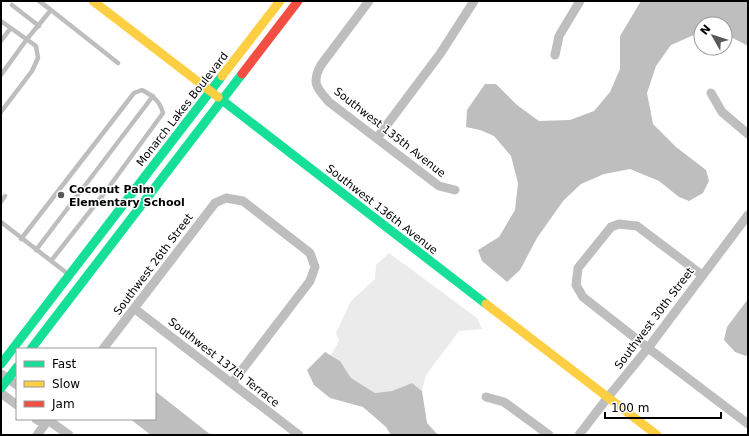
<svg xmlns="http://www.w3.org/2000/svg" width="749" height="436" font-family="'DejaVu Sans',sans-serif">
	<rect width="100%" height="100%" fill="#fff"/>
	<path fill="#ebebeb" d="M389,253L477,318L482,329L459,331L426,375L422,391L412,383L392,391L375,393L351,378L340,361L331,355L339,341L336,333L351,301L375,279L376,265Z"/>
	<path fill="#bebebe" d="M641,1H748V46L725,34V24H701V34H696L671,45L656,66L647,93L653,124L676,147L706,170L709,181L703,193L689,201L679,197L659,181L630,169L604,174L581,184L563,201L537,238L520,270L507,282L482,261L478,250L499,237L515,210L518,183L511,156L494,136L480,130L466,127L467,110L485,84H496L517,105L539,121L570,120L594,111L610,92L620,69V36Z
		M748,299V354L746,356L735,352L724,340L727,327Z
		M325,352L340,361L351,378L375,393L392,391L412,383L422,391L427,423L438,435H391L386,427L363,407L330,398L314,385L307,370Z
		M155,391L211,435H151L130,419H155Z"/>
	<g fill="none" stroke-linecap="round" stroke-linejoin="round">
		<path stroke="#bebebe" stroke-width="4.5" d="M12,5L39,26
			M51,10L118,63
			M1,21L36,46L38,58L32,71L1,112
			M1,41L10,29
			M1,75L27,39L51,10L39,1
			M1,202L5,196
			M1,222L68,274
			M21,239L134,93L142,90C153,96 160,101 163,113L106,191L51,261
			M36,250L153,96"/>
		<path stroke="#bebebe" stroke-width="9" d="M369,1L321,65C311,83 317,88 329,102L439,186L455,190
			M555,55L559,36L580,1
			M711,93L722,112L748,134
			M377,138L440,54L474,1
			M702,275L637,226L619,224L611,227L578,268L576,285L583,297L648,348L748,424
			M135,309L299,435
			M103,349L215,203L226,198L243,201L310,253L315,267L310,281L232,383
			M1,374L17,385
			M1,393L17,405
			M486,397L504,402L549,435
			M36,419L39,421L48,420L69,435
			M37,435L49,419
			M579,435L608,397L648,348L748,215"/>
		<path stroke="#16e098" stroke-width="9" d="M218,97L486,304
			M31,349L242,74
			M1,364L222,76
			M1,388L17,367"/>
		<path stroke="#ffcf43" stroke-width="9" d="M93,1L218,97
			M222,76L280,1
			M486,304L657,435"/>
		<path stroke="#f24e42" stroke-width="9" d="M242,74L298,1"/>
	</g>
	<circle fill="#595959" stroke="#fff" stroke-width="1.5" cx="61" cy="195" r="4"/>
	<g text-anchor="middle" stroke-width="3" stroke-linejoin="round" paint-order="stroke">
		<g font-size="11" fill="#000" stroke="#fff">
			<text transform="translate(182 109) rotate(-52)" y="4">Monarch Lakes Boulevard</text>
			<text transform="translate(390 132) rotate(38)" y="4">Southwest 135th Avenue</text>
			<text transform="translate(382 209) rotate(38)" y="4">Southwest 136th Avenue</text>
			<text transform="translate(153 264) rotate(-53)" y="4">Southwest 26th Street</text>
			<text transform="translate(654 318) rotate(-53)" y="4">Southwest 30th Street</text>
			<text transform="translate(224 362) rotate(38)" y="4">Southwest 137th Terrace</text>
		</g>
		<g font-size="11" font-weight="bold" fill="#000" stroke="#fff" text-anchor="start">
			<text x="69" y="193">Coconut Palm<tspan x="69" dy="13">Elementary School</tspan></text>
		</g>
	</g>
	<rect width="749" height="436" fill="none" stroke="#000000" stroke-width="4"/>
	<rect x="16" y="348" width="140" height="72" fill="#ffffff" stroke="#999999"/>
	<rect x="24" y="361" width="20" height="6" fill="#16e098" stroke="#999999"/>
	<text x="52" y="368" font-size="12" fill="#000000">Fast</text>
	<rect x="24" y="381" width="20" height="6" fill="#ffcf43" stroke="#999999"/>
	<text x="52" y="388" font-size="12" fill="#000000">Slow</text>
	<rect x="24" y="401" width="20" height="6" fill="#f24e42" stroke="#999999"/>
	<text x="52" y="408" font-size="12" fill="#000000">Jam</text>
	<g transform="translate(713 36) rotate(309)"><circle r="19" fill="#ffffff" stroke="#999999"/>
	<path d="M0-3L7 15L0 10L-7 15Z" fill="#595959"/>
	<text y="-6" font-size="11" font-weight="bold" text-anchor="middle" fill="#000000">N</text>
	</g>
	<path d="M605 412v6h116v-6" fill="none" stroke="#000000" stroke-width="2"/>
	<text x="611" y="412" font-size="12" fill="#000000" stroke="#ffffff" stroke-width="3" paint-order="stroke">100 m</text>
</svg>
